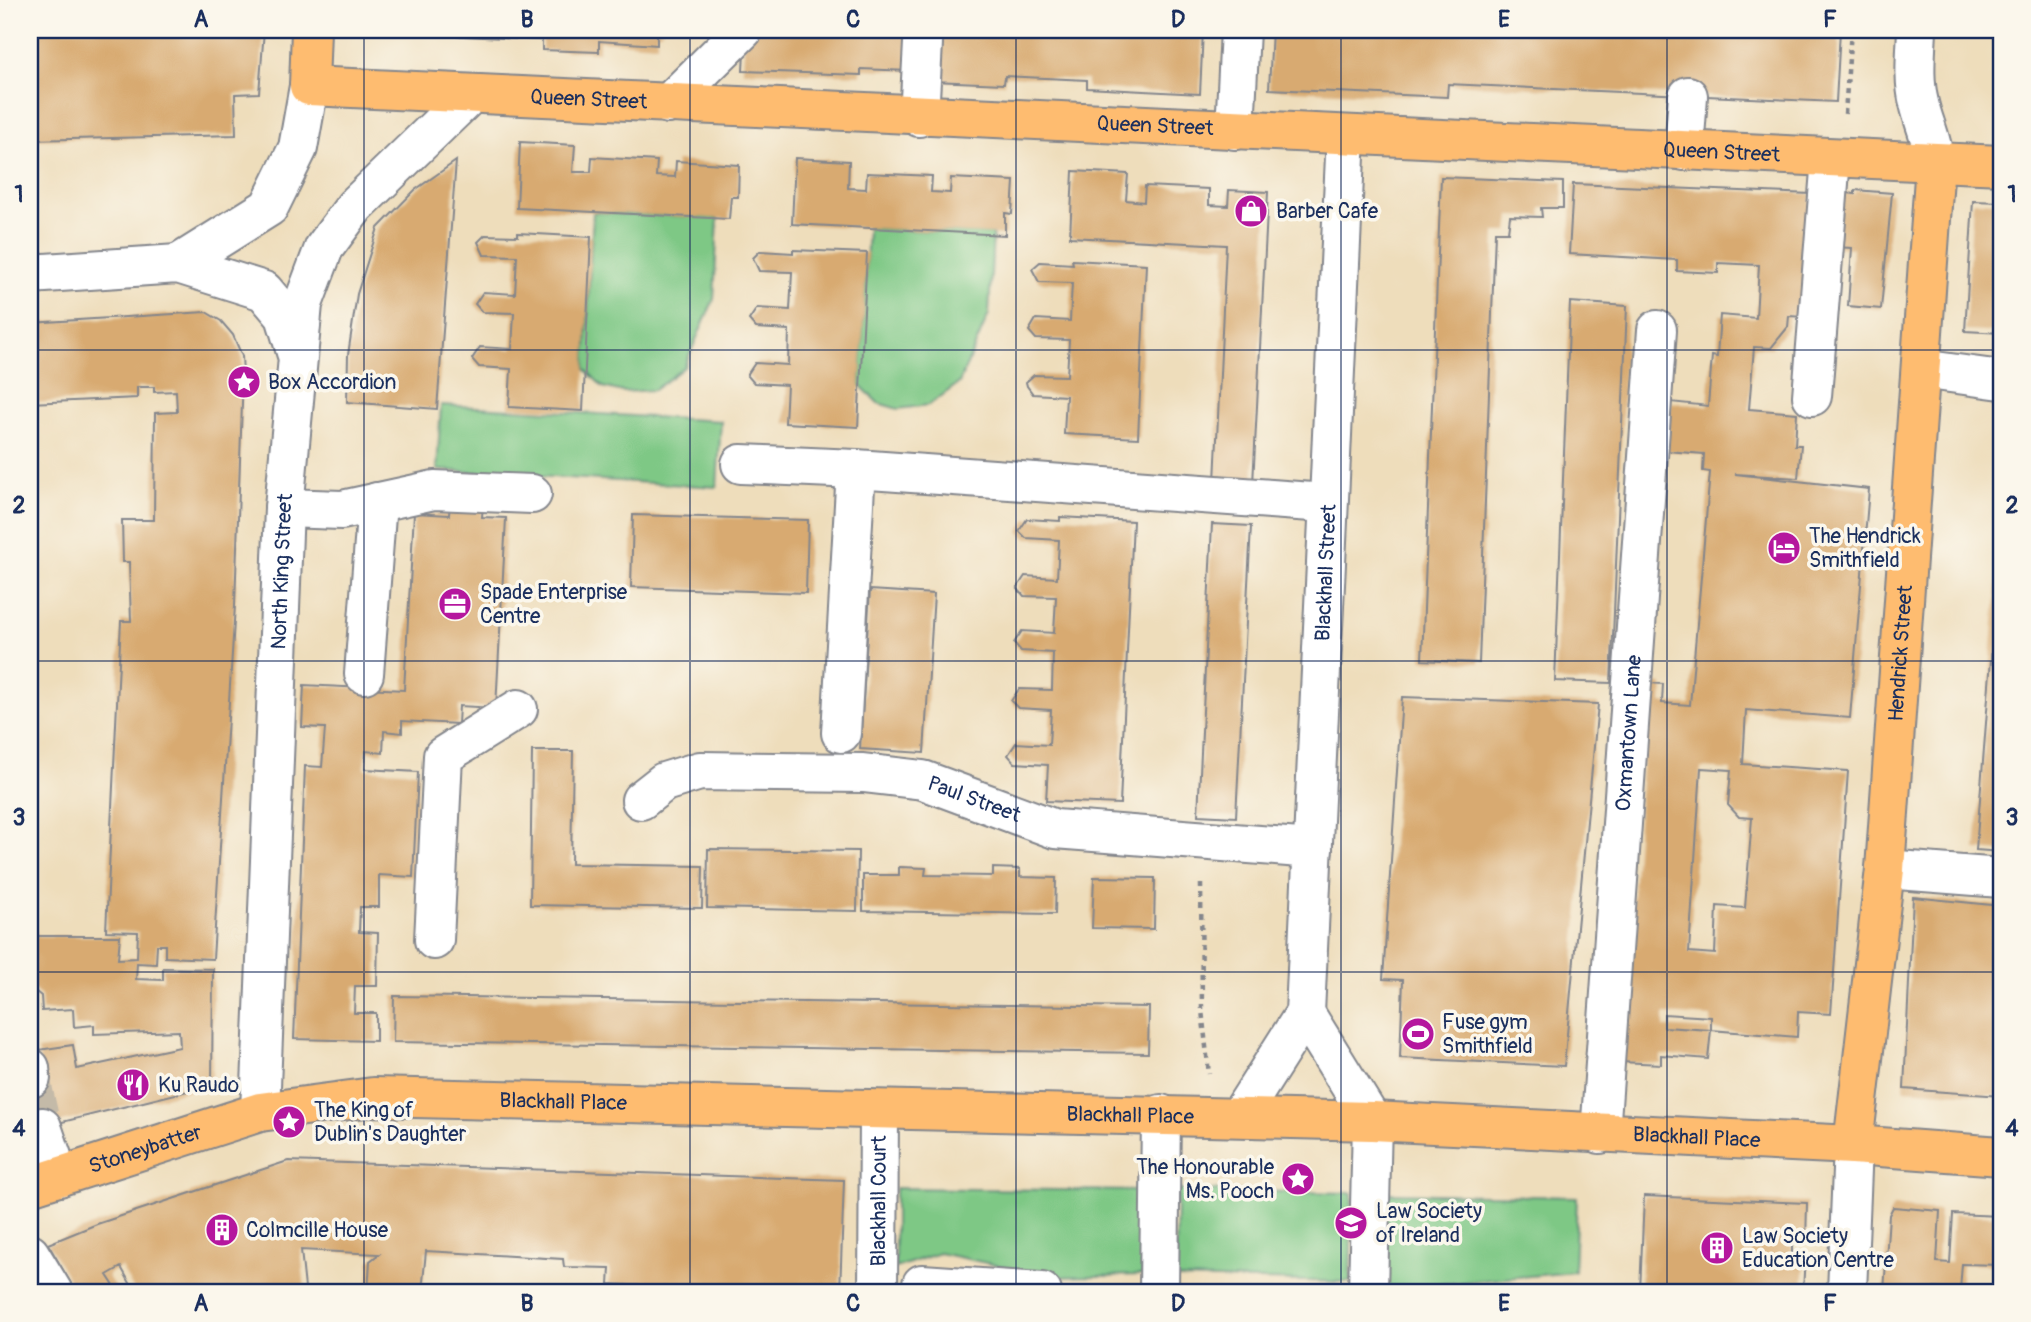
<svg xmlns="http://www.w3.org/2000/svg" width="2031" height="1322" font-family="Pangolin,sans-serif">
	<rect width="100%" height="100%" fill="#fbf7ec"/>
	<filter id="ink" filterUnits="userSpaceOnUse"><feTurbulence type="fractalNoise" baseFrequency=".0143" numOctaves="2"/><feDisplacementMap in="SourceGraphic" scale="14" xChannelSelector="R" yChannelSelector="G"/><feConvolveMatrix kernelMatrix="1 2 1 2 8 2 1 2 1" color-interpolation-filters="sRGB"/></filter>
	<filter id="wash" filterUnits="userSpaceOnUse"><feTurbulence type="fractalNoise" baseFrequency=".00686" numOctaves="4" result="noise"/><feDisplacementMap in="SourceGraphic" scale="28" xChannelSelector="R" yChannelSelector="G"/><feGaussianBlur stdDeviation="1.57" result="paint"/><feColorMatrix in="noise" values="0 0 0 0 0 0 0 0 0 0 0 0 0 0 0 0 0 1.4 0 .05"/><feComposite in="paint" operator="in"/></filter>
	<g filter="url(#wash)">
		<rect width="100%" height="100%" fill="#edb"/>
		<path fill="#7ec885" stroke="#4c7c72" stroke-width="2" d="M593,212L718,218L714,299L684,367L654,390L623,392L603,387L585,369Z
			M868,228L993,234L989,314L959,383L929,405L898,409L878,403L860,385Z
			M441,405L721,421L717,487L437,470Z
			M895,1188L1143,1191L1142,1275L1053,1277L939,1253L895,1268Z
			M1177,1190L1352,1193L1350,1282L1176,1278Z
			M1388,1193L1577,1197L1574,1272L1385,1289Z"/>
		<g id="blocks">
			<path fill="#d8aa71" fill-rule="evenodd" d="M30,30H264L259,93L235,94L236,135L30,140Z
				M424,30H663L657,34V45L599,41V52L542,50V40L424,34Z
				M1203,30L1200,94L1087,88V80L1005,76L1004,84L933,81L934,72L861,69V75L743,71L745,31Z
				M1272,30H1840L1836,102L1448,84L1447,97L1269,89Z
				M520,142L575,145L573,172H591L592,157L657,161L656,176L675,177L676,161L739,165L738,197H731L729,219L517,208Z
				M795,158L849,161L848,188L866,189L867,173L932,176L931,192L950,193L951,178L1014,181L1012,214L1005,213V235L792,224Z
				M456,161L437,409L347,402L348,355L357,294L378,228L415,190Z
				M1073,171L1128,174L1126,200L1144,202L1145,186L1209,189V205L1228,206L1229,190L1268,192L1253,484L1215,482L1226,245L1070,237Z
				M1441,177L1563,182V208H1541L1542,217L1510,216L1508,232H1495L1479,663L1422,660Z
				M1573,184L1811,194L1804,317L1789,316L1788,327L1771,348L1754,347L1749,409L1797,413L1795,445H1801L1798,478L1735,474L1869,489L1850,718L1746,710L1743,764L1848,771L1831,1014L1798,1012L1797,1037L1711,1030V1017L1664,1014V1027L1711,1030L1708,1059L1661,1055V1064L1621,1062L1648,683L1663,684L1662,703L1690,705L1710,472L1703,471L1704,454L1667,451L1671,402L1708,406L1712,356L1717,357L1720,315L1756,318L1759,265L1718,263V273L1677,271V260L1569,254ZM1701,768L1731,770L1728,805L1739,817L1752,818L1745,908L1717,906L1715,954L1689,952Z
				M1855,190L1892,193L1881,309L1848,306L1852,248L1835,247L1840,192L1855,194Z
				M1973,201L2001,202V333L1965,331Z
				M518,233L591,237L583,411L509,407L511,369L479,367L472,359L480,347L512,349L514,313L482,312L475,304L483,292L515,294L517,256L484,255L478,242L485,235L518,236Z
				M793,250L867,253L858,427L785,423L787,385L754,383L747,375L755,363L788,365L789,330L756,328L749,320L757,308L790,310L792,272L759,271L753,258L760,251L793,253Z
				M1072,260L1146,264L1138,438L1064,434L1066,396L1033,394L1027,386L1026,382L1034,375L1067,376L1069,340L1036,339L1029,331L1036,319L1070,321L1072,283L1039,282L1032,269L1040,262L1073,264Z
				M1570,302L1627,306L1611,683L1555,681Z
				M206,312L221,321L233,335L242,356L243,374L235,605L213,959L165,957V945H157L156,964L137,963L136,979L163,980V968L213,969L212,1085L30,1130V1078L42,1075L38,1050L73,1045L77,1069L180,1047L179,1031L94,1034V1025L74,1027L73,1009L42,1011L41,996L30,987V903L37,936H120L118,959L137,958L138,932L106,931L121,621H131L129,562H123L122,520H154L155,413L177,412L176,391L154,392V387H137V398L30,403V323Z
				M450,504L483,505L482,517L506,518L496,708L459,706L458,724L402,721V733L384,731L383,753L366,751L365,769L418,772L413,877L379,875V907H360L359,932L378,933L377,986H355L354,1013H376V1041L294,1039L305,766L322,767L325,728L302,727L304,685L404,690L414,513L449,515Z
				M633,515L808,520L806,593L631,587Z
				M1060,517L1133,521L1120,804L1046,801L1048,765L1015,763L1008,755L1016,743L1049,745L1051,710L1018,708L1011,701L1019,689L1052,690L1053,653L1021,651L1014,643L1022,631L1054,633L1056,597L1024,596L1017,588L1025,576L1057,578L1059,540L1026,538L1019,531L1027,519L1060,521Z
				M1212,524L1251,526L1236,817L1198,815Z
				M1999,558H2001V852L1976,850Z
				M870,590L934,594L924,753L860,749Z
				M1402,697L1598,704L1564,1066L1400,1058L1403,980L1383,979Z
				M532,751H573L571,864L703,866L702,908L530,905Z
				M708,849L858,851L857,911L707,908Z
				M899,867L926,868L925,875L993,876V868L1020,869V877L1056,878L1055,914L863,911V875H899Z
				M1094,877L1155,878L1154,929L1092,928Z
				M1913,897L2001,906V1096L1904,1089Z
				M394,996L1149,1007L1148,1053L393,1042Z
				M288,1161L844,1180L840,1292H765L609,1284L610,1268L564,1267L563,1259L426,1251L422,1292H368L370,1261L379,1254L301,1250L305,1288L289,1292H135L121,1267L107,1275L118,1292H76L48,1244L97,1224Z
				M1644,1196L1807,1203L1806,1243L1792,1242V1253L1805,1254L1803,1292H1640Z
				M1893,1207L1940,1211L1937,1262L1950,1263L1953,1214L2001,1216V1265L1962,1264L1960,1290L1930,1288V1292H1884L1889,1215Z"/>
		</g>
	</g>
	<g filter="url(#ink)">
		<use href="#blocks" fill-opacity="0" stroke="#84868c" stroke-width="2"/>
		<g fill="none" stroke-linecap="round" stroke-linejoin="round">
			<path stroke="#c4baa8" stroke-width="38" stroke-dasharray="38 19" stroke-linecap="butt" d="M31,1078L42,1127"/>
			<defs>
				<g id="minor">
					<path d="M1917,30C1916,54 1913,79 1919,103C1924,125 1932,138 1935,163"/>
					<path d="M668,104L743,30"/>
					<path d="M919,117L923,43"/>
					<path d="M1235,130L1240,30"/>
					<path d="M1684,151L1688,96"/>
					<path d="M178,264L269,207L298,148L309,86"/>
					<path d="M30,274L178,264L264,291L285,316L296,352"/>
					<path d="M1921,369L2001,380"/>
					<path d="M1812,396L1831,158"/>
					<path d="M741,464L856,469L1326,503"/>
					<path d="M284,508L342,510L434,490L532,494"/>
					<path d="M364,674L377,502"/>
					<path d="M841,733L856,469"/>
					<path id="s1" d="M641,800L664,782L700,771L863,773L923,780L1055,829L1313,849"/>
					<path d="M1885,869L2001,878"/>
					<path d="M434,940L443,756L518,709"/>
					<path d="M1305,1013L1372,1121L1368,1292"/>
					<path d="M30,1068L31,1078"/>
					<path id="s2" d="M260,1112L284,508L303,304L324,248L355,206L471,94"/>
					<path id="s3" d="M1239,1117L1305,1013L1346,135"/>
					<path d="M42,1127L59,1177"/>
					<path id="s4" d="M1600,1134L1657,330"/>
					<path d="M30,1254L53,1292"/>
					<path id="s5" d="M878,1292L879,1110"/>
					<path d="M921,1292L922,1284L1042,1292"/>
					<path d="M1159,1292L1161,1114"/>
					<path d="M1847,1292L1853,1145"/>
				</g>
				<g id="major">
					<path id="s6" d="M311,30L309,86L2001,165"/>
					<path id="s7" d="M1853,1145L1885,869L1935,163"/>
					<path id="s8" d="M30,1186L260,1112L373,1097L1372,1121L1853,1145L2001,1156"/>
				</g>
			</defs>
			<use href="#minor" stroke="#84868c" stroke-width="42"/>
			<use href="#major" stroke="#84868c" stroke-width="42"/>
			<path stroke="#84868c" stroke-width="4.5" stroke-dasharray="5 5" stroke-linecap="butt" d="M1845,114L1851,30
				M1201,884L1202,1010L1209,1074"/>
			<use href="#minor" stroke="#fff" stroke-width="38"/>
			<use href="#major" stroke="#febc70" stroke-width="38"/>
		</g>
	</g>
	<path fill="none" stroke="#1b2f5e" stroke-width="2" stroke-opacity="0.55" d="M364,30V1292M690,30V1292M1016,30V1292M1341,30V1292M1667,30V1292M30,350H2001M30,661H2001M30,972H2001"/>
	<defs>
		<symbol id="shop-disc" viewBox="-11 -11 22 22"><circle r="9.5" fill="#b5179e" stroke="#fbf7ec"/><path d="M-5-2.5h2.3a2.7 3.5 0 0 1 5.4 0H5L5.5 6h-11ZM-1.5-2.5h3a1.5 2.3 0 0 0-3 0Z" fill="#fff"/></symbol>
		<symbol id="sight-disc" viewBox="-11 -11 22 22"><circle r="9.5" fill="#b5179e" stroke="#fbf7ec"/><path d="M0-6L1.8-2.2L6-1.7L2.9 1.2L3.7 5.4L0 3.3L-3.7 5.4L-2.9 1.2L-6-1.7L-1.8-2.2Z" fill="#fff"/></symbol>
		<symbol id="hotel-disc" viewBox="-11 -11 22 22"><circle r="9.5" fill="#b5179e" stroke="#fbf7ec"/><path d="M-6-4.5h1.5V1H6V5H4.5V3h-9V5H-6ZM-4 0a1.8 1.8 0 1 1 3.6 0ZM.5 0V-2.5h3Q6-2.5 6 0Z" fill="#fff"/></symbol>
		<symbol id="office-disc" viewBox="-11 -11 22 22"><circle r="9.5" fill="#b5179e" stroke="#fbf7ec"/><path d="M-6-3h4V-5.5h4V-3h4V5H-6ZM-1-4.5V-3h2v-1.5ZM-6 0V1H6V0Z" fill="#fff"/></symbol>
		<symbol id="stadium-disc" viewBox="-11 -11 22 22"><circle r="9.5" fill="#b5179e" stroke="#fbf7ec"/><path d="M0-5a6.5 5 0 1 0 0 10a6.5 5 0 1 0 0-10ZM-3.5-1.8h7v3.6h-7Z" fill="#fff"/></symbol>
		<symbol id="restaurant-disc" viewBox="-11 -11 22 22"><circle r="9.5" fill="#b5179e" stroke="#fbf7ec"/><path d="M-5-6h1v4h1v-4h1v4h1v-4h1v5L-1.5 .5V6h-2V.5L-5-1ZM5-6V6H3V1.5H1.5Q1.5-4 5-6Z" fill="#fff"/></symbol>
		<symbol id="university-disc" viewBox="-11 -11 22 22"><circle r="9.5" fill="#b5179e" stroke="#fbf7ec"/><path d="M0-5L7-2L0 1L-7-2ZM-4 1L0 2.5L4 1V4Q0 6-4 4Z" fill="#fff"/></symbol>
		<symbol id="building-disc" viewBox="-11 -11 22 22"><circle r="9.5" fill="#b5179e" stroke="#fbf7ec"/><path d="M-4-6H4V6H1V3H-1V6H-4ZM-2.5-4.3h1.7v1.8h-1.7ZM.8-4.3h1.7v1.8H.8ZM-2.5-1h1.7V.8h-1.7ZM.8-1h1.7V.8H.8Z" fill="#fff"/></symbol>
	</defs>
	<g fill-rule="evenodd">
		<use href="#shop-disc" x="1232" y="192" width="38" height="38"/>
		<use href="#sight-disc" x="225" y="363" width="38" height="38"/>
		<use href="#hotel-disc" x="1765" y="529" width="38" height="38"/>
		<use href="#office-disc" x="436" y="585" width="38" height="38"/>
		<use href="#stadium-disc" x="1399" y="1015" width="38" height="38"/>
		<use href="#restaurant-disc" x="114" y="1066" width="38" height="38"/>
		<use href="#sight-disc" x="270" y="1103" width="38" height="38"/>
		<use href="#sight-disc" x="1279" y="1160" width="38" height="38"/>
		<use href="#university-disc" x="1332" y="1204" width="38" height="38"/>
		<use href="#building-disc" x="203" y="1211" width="38" height="38"/>
		<use href="#building-disc" x="1698" y="1229" width="38" height="38"/>
	</g>
	<g text-anchor="middle" stroke-width="7" stroke-linejoin="round" paint-order="stroke">
		<g font-size="21" fill="#1b2f5e" stroke="#fbf7ec">
			<text dy="7" stroke="none"><textPath href="#s6" startOffset="336">Queen Street</textPath></text>
			<text dy="7" stroke="none"><textPath href="#s6" startOffset="903">Queen Street</textPath></text>
			<text dy="7" stroke="none"><textPath href="#s6" startOffset="1470">Queen Street</textPath></text>
			<text dy="7" stroke="none"><textPath href="#s2" startOffset="541">North King Street</textPath></text>
			<text dy="7" stroke="none"><textPath href="#s3" startOffset="564">Blackhall Street</textPath></text>
			<text dy="7" stroke="none"><textPath href="#s7" startOffset="494">Hendrick Street</textPath></text>
			<text dy="7" stroke="none"><textPath href="#s4" startOffset="402">Oxmantown Lane</textPath></text>
			<text dy="7" stroke="none"><textPath href="#s1" startOffset="345">Paul Street</textPath></text>
			<text dy="7" stroke="none"><textPath href="#s8" startOffset="546">Blackhall Place</textPath></text>
			<text dy="7" stroke="none"><textPath href="#s8" startOffset="1113">Blackhall Place</textPath></text>
			<text dy="7" stroke="none"><textPath href="#s8" startOffset="1680">Blackhall Place</textPath></text>
			<text dy="7" stroke="none"><textPath href="#s8" startOffset="121">Stoneybatter</textPath></text>
			<text dy="7" stroke="none"><textPath href="#s5" startOffset="91">Blackhall Court</textPath></text>
		</g>
		<g font-size="21" fill="#1b2f5e" stroke="#fbf7ec" text-anchor="start">
			<text x="1276" y="218">Barber Cafe</text>
			<text x="268" y="389">Box Accordion</text>
			<text x="1809" y="543">The Hendrick<tspan x="1809" dy="24">Smithfield</tspan></text>
			<text x="480" y="599">Spade Enterprise<tspan x="480" dy="24">Centre</tspan></text>
			<text x="1442" y="1029">Fuse gym<tspan x="1442" dy="24">Smithfield</tspan></text>
			<text x="158" y="1092">Ku Raudo</text>
			<text x="314" y="1117">The King of<tspan x="314" dy="24">Dublin's Daughter</tspan></text>
			<text x="1274" y="1174" text-anchor="end">The Honourable<tspan x="1274" dy="24">Ms. Pooch</tspan></text>
			<text x="1376" y="1218">Law Society<tspan x="1376" dy="24">of Ireland</tspan></text>
			<text x="246" y="1237">Colmcille House</text>
			<text x="1742" y="1243">Law Society<tspan x="1742" dy="24">Education Centre</tspan></text>
		</g>
	</g>
	<rect width="2031" height="1322" fill="none" stroke="#fbf7ec" stroke-width="77"/>
	<rect x="38" y="38" width="1955" height="1246" fill="none" stroke="#1b2f5e" stroke-width="2.5"/>
	<g font-size="23" text-anchor="middle" font-weight="bold" fill="#1b2f5e">
		<text x="201" y="27">A</text>
		<text x="527" y="27">B</text>
		<text x="853" y="27">C</text>
		<text x="1178" y="27">D</text>
		<text x="1504" y="27">E</text>
		<text x="1830" y="27">F</text>
		<text x="19" y="202">1</text>
		<text x="2012" y="202">1</text>
		<text x="19" y="513">2</text>
		<text x="2012" y="513">2</text>
		<text x="19" y="825">3</text>
		<text x="2012" y="825">3</text>
		<text x="19" y="1136">4</text>
		<text x="2012" y="1136">4</text>
		<text x="201" y="1311">A</text>
		<text x="527" y="1311">B</text>
		<text x="853" y="1311">C</text>
		<text x="1178" y="1311">D</text>
		<text x="1504" y="1311">E</text>
		<text x="1830" y="1311">F</text>
	</g>
</svg>
